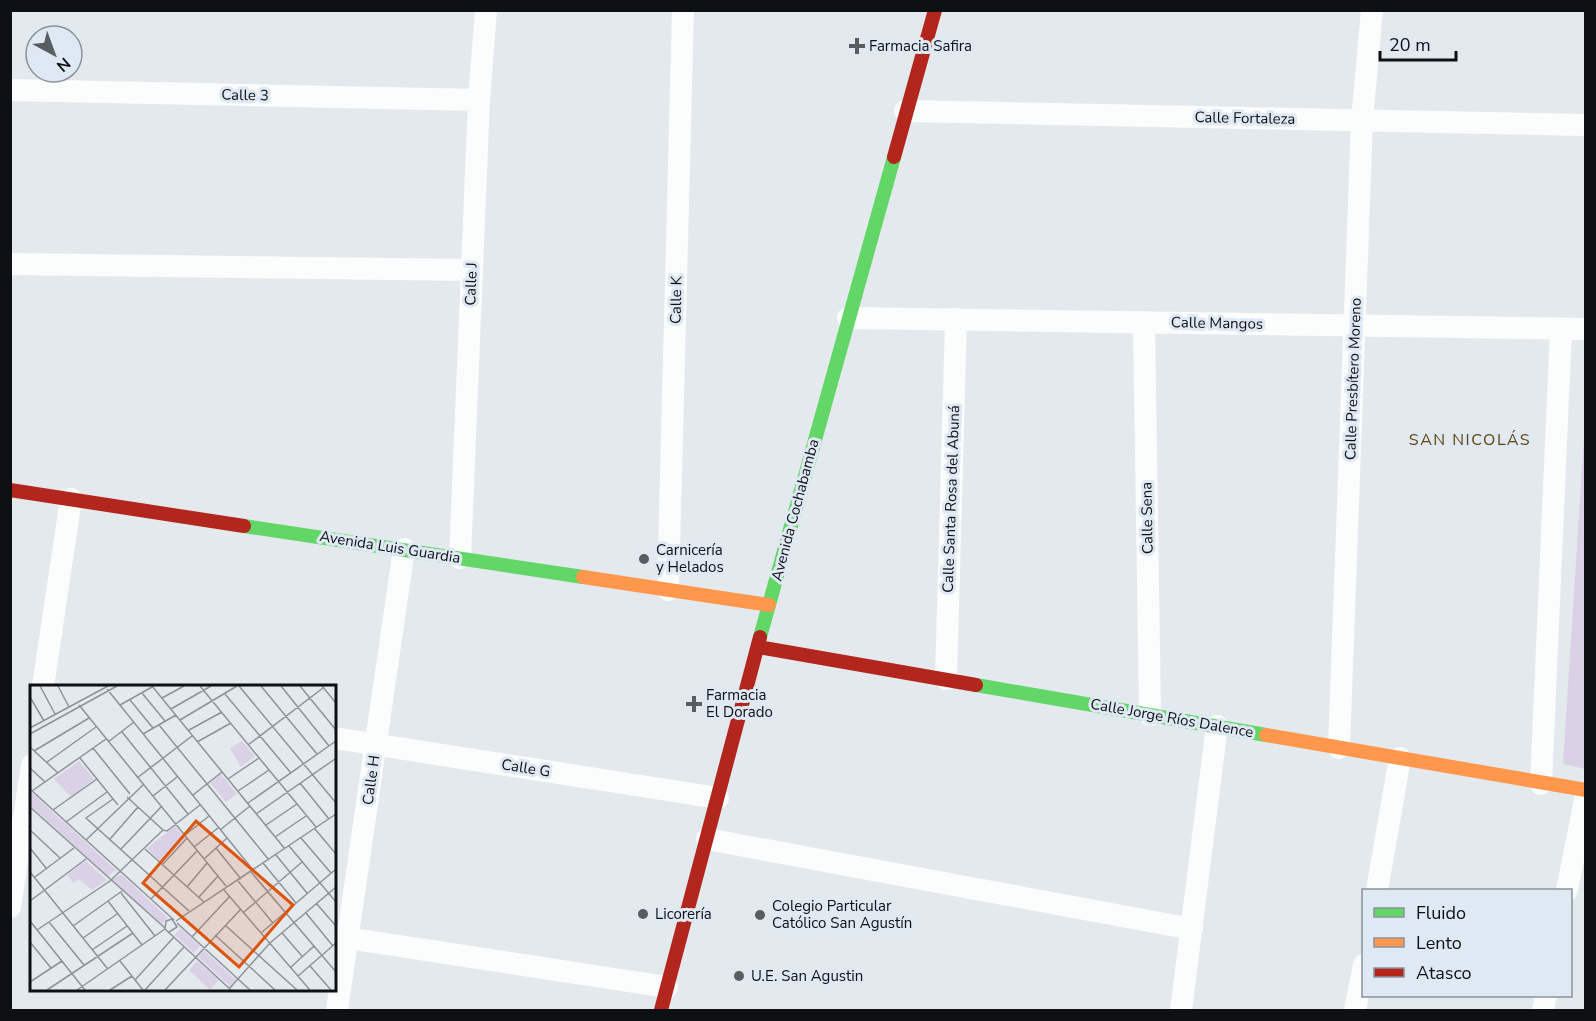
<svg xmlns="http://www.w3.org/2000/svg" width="1596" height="1021" font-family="'Nunito Sans',sans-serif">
	<rect width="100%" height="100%" fill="#e4e9ee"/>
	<path fill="#dbd1e6" d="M1585,421V769L1563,764Z"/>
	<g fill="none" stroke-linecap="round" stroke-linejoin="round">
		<path stroke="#fbfcfc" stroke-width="22" d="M10,90L479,100
			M905,111L1586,125
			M10,264L472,270
			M848,318L1586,329
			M1144,322L1150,715
			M460,558L479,100L486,10
			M668,590L683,10
			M946,679L956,319
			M43,686L71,499
			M334,738L718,798
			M1339,748L1362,120L1372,10
			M1541,784L1561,329
			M707,839L1192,929
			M1377,890L1400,758
			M1567,890L1586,795
			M10,907L32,765
			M334,936L667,987
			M337,1010L404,549
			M1181,1010L1217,726
			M1355,1010L1364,965
			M1543,1010L1546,996"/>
		<path stroke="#63d668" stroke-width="14" d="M244,526L583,577
			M760,637L894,157
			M976,685L1266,735"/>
		<path stroke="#ff974d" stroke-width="14" d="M583,577L769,605
			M1266,735L1586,790"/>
		<path stroke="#b3261e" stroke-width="14" d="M894,157L935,10
			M10,490L244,526
			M758,647L976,685
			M661,1010L760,637"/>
	</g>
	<g fill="#585d60" stroke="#dfe9f3" stroke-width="2">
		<path d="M854 37h6v6h6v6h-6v6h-6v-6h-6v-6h6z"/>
		<circle cx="644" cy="559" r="6"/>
		<path d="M691 695h6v6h6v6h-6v6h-6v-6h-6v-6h6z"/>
		<circle cx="643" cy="914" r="6"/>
		<circle cx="760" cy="915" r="6"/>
		<circle cx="739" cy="976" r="6"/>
	</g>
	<g text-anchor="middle" stroke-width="6" stroke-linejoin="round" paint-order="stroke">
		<g font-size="15" fill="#0d1114" stroke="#dfe9f3" text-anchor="start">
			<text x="869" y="51">Farmacia Safira</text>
			<text x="656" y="555">Carnicería<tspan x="656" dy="17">y Helados</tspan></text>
			<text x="706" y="700">Farmacia<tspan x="706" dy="17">El Dorado</tspan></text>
			<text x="772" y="911">Colegio Particular<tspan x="772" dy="17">Católico San Agustín</tspan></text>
			<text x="655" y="919">Licorería</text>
			<text x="751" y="981">U.E. San Agustin</text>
		</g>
		<g font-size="15" fill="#0d1114" stroke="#dfe9f3">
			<text transform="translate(245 95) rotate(1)" y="5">Calle 3</text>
			<text transform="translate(1245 118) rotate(1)" y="5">Calle Fortaleza</text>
			<text transform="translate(471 284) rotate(-88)" y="5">Calle J</text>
			<text transform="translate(676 300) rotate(-89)" y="5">Calle K</text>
			<text transform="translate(1217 323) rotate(1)" y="5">Calle Mangos</text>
			<text transform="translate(1353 379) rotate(-88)" y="5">Calle Presbítero Moreno</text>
			<text transform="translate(951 499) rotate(-88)" y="5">Calle Santa Rosa del Abuná</text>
			<text transform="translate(795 510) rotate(-75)" y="5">Avenida Cochabamba</text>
			<text transform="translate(1147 518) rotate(-91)" y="5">Calle Sena</text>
			<text transform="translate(390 547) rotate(9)" y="5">Avenida Luis Guardia</text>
			<text transform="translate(1172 718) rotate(10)" y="5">Calle Jorge Ríos Dalence</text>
			<text transform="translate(526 768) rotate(9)" y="5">Calle G</text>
			<text transform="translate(371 780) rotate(-82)" y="5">Calle H</text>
		</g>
		<g font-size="16" letter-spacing="1.5" fill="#63440c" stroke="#dfe9f3">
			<text x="1470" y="445">SAN NICOLÁS</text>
		</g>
	</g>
	<g transform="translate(30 685)">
		<rect width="306" height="306" fill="#e4e9ee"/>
		<path d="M212,56L225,71L211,82L200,63ZM49,76L64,94L41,112L24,94ZM191,89L207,109L196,117L180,98ZM0,106L86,185L78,191L0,120ZM145,141L155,153L131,177L117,163ZM56,176L77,195L62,205L49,194L43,198L37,190ZM91,189L138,233L132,239L82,195ZM150,243L170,261L164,268L145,250ZM174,265L206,295L200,301L168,272ZM167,276L189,295L180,305L159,285Z" fill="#dbd1e6"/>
		<path fill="none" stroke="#8e9397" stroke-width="1.5" d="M10,1L25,29M28,1L39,22M122,1L255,164M170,1L286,142M209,1L306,118M231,1L287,69M251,1L299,61M270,1L306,45M292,1L306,18M77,4L223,185M112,8L135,36M195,9L261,88M0,12L14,36M132,13L154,1M100,15L123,43M49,20L196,201M90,20L122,2M141,24L181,1M150,35L207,1M129,40L239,175M0,43L78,1M159,45L192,27M92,47L158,129M0,49L87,1M113,49L146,30M78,57L104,37M167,57L201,38M218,60L293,3M0,62L28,88M63,63L100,109M4,66L59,33M50,73L88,120M17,77L66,42M0,83L15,97M107,93L162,51M198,94L229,73M270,98L299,134M0,104L144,235M2,106L76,54M208,106L239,85M163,110L192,87M123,111L147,92M97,112L133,145M83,114L56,133L159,226M218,118L306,56M0,122L135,243M23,125L67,94M226,129L305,74M36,137L77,107M236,140L267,119M285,144L306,169M0,145L30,173M190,145L220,121M155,150L179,131M245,152L276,131M271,153L301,188M80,154L108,122M56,155L113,100M259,161L306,217M164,162L188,143M0,163L16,183M186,163L211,194M91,164L131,122M115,164L174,217M246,170L277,208M174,174L197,153M233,178L266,218M132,180L157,153M0,187L77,283M221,187L306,287M5,192L44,163M208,196L243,238M157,202L177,178M194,205L280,305M91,208L125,251M169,212L188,191M121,214L167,166M0,216L56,174M78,216L112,260M286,218L306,241M214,227L272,177M276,228L303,261M0,236L55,305M146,236L306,129M19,237L54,280M147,238L220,305M195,240L267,305M43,241L92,206M7,245L80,196L133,145L137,146L170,120M139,247L147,242L142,234L136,236L135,244L201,305M231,248L306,184M252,248L272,271M185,250L245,305M162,252L200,211M53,253L87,229M0,257L21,283M62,265L97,241M90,276L113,305M280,281L301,305M261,282L284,261M268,291L306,258M105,295L144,252M0,297L32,276M199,304L240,258L306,202M17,305L103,248M47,305L135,244M80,305L102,291M115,305L154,262M135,305L211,224"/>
		<path fill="#dd550c" fill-opacity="0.15" stroke="#dd550c" stroke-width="3" d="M166,136L263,220L209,282L113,198Z"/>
		<rect width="306" height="306" fill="none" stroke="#0d1114" stroke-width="3"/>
	</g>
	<rect width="1596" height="1021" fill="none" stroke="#0d1114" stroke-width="24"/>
	<rect x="1362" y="889" width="210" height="108" fill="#dfe9f3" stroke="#8b939a" stroke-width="1.5"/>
	<rect x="1374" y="908" width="30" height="9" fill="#63d668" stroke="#8b939a" stroke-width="1.5"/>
	<text x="1416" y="919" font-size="18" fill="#0d1114">Fluido</text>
	<rect x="1374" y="938" width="30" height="9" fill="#ff974d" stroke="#8b939a" stroke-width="1.5"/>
	<text x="1416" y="949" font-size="18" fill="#0d1114">Lento</text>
	<rect x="1374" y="968" width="30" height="9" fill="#b3261e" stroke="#8b939a" stroke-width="1.5"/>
	<text x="1416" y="979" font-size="18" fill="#0d1114">Atasco</text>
	<g transform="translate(54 54) rotate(139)"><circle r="28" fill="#dfe9f3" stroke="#8b939a" stroke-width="1.5"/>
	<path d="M0-4.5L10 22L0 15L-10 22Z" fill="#585d60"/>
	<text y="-9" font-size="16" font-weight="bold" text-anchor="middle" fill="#0d1114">N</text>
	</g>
	<path d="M1380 51v9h76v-9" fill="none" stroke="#0d1114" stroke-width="3"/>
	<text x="1389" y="51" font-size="18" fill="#0d1114" stroke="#dfe9f3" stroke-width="4.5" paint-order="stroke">20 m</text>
</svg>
